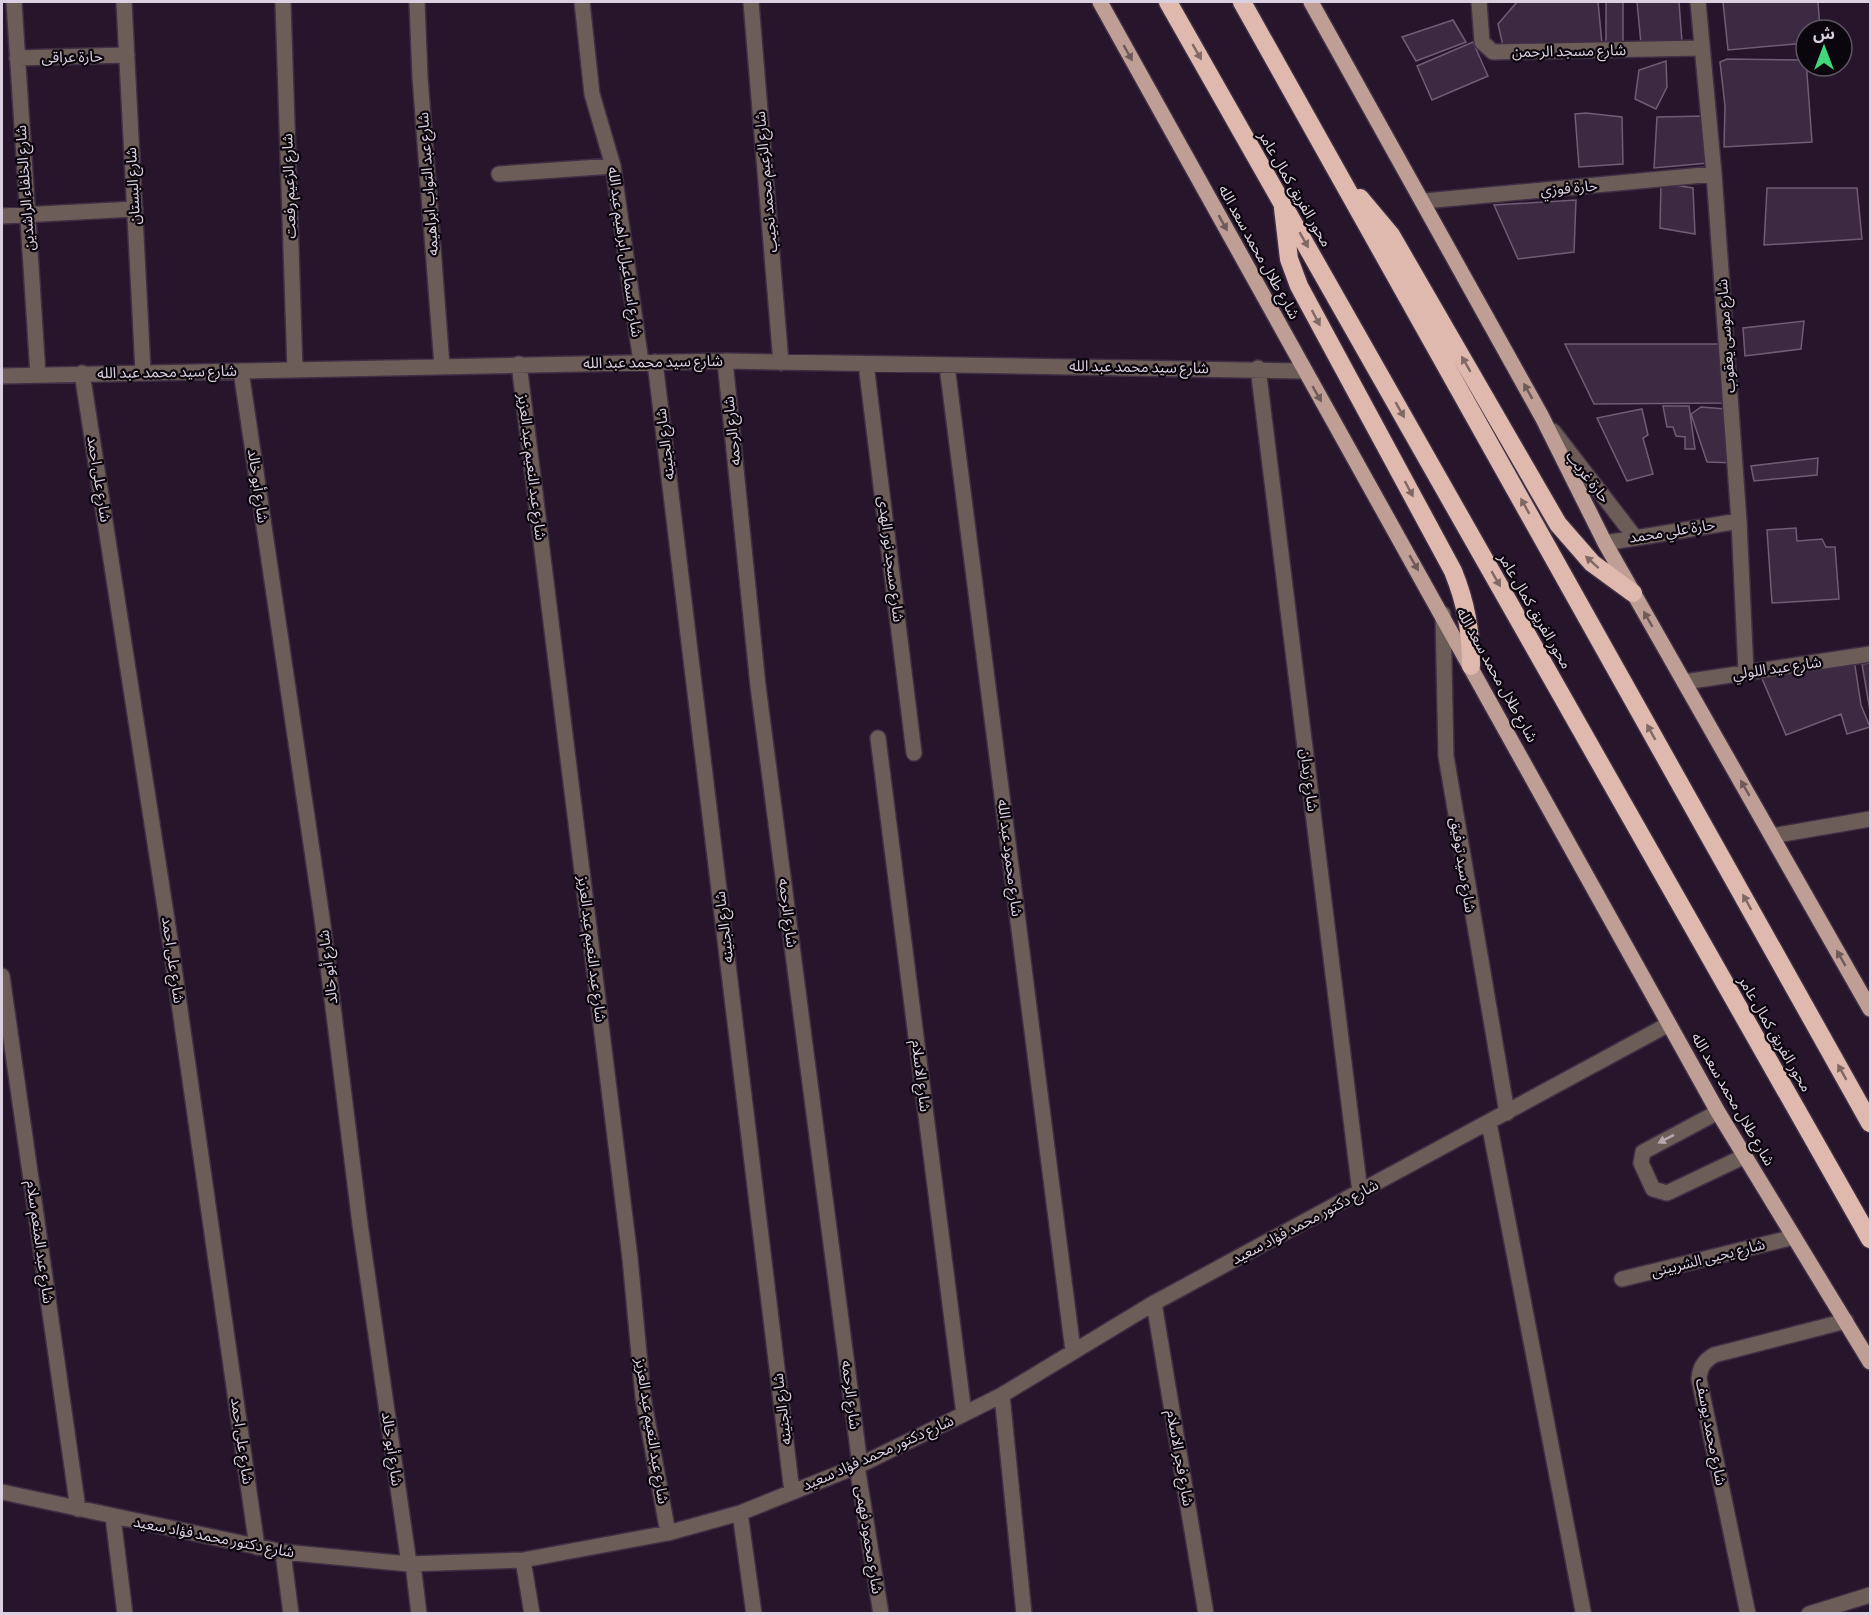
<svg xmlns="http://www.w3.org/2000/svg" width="1872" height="1615" font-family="'Crimson Pro','Noto Sans Arabic',serif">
	<rect width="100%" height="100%" fill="#26152b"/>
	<path fill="#3c2a42" stroke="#705c76" stroke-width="1.5" d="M1517,2H1598L1602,44L1503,46L1498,24Z
		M1606,2H1623V42H1606Z
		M1637,2H1679L1682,42L1641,44Z
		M1723,2H1818L1820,30H1806V43L1728,50Z
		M1453,20L1466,42L1416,61L1402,37Z
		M1473,42L1488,76L1432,100L1417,66Z
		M1727,59L1806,60L1812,142L1724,147L1725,106L1720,62Z
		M1666,61L1667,87L1656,109L1635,99L1639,70Z
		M1586,113L1622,117L1623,164L1579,167L1575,114Z
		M1704,116L1708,163L1654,168L1657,117Z
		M1661,183L1693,188L1695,234L1660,228Z
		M1767,188H1857L1862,239L1764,245Z
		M1576,200L1574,252L1518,259L1494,205Z
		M1804,321L1801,349L1745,356L1743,328Z
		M1565,344H1721L1727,403L1594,404Z
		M1663,406H1689L1695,449H1685V437L1676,436L1673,427H1667Z
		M1701,407L1726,409L1735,463L1707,462L1691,414Z
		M1642,409L1648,435L1643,438L1653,474L1627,481L1597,418Z
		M1818,458L1817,475L1754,481L1751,466Z
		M1796,528L1797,541L1822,539L1826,547H1835L1839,599L1772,603L1767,530Z
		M1854,659L1861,705L1870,727L1847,734L1841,714L1786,735L1761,676Z
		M1870,663V711L1862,664Z"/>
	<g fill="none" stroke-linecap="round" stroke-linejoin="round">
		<defs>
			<path id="minor" d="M14,2L38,375
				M124,2L143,371
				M283,2L295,370
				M417,2L420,77L442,366
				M582,2L592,94L613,166L641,362
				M751,2L781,363
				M1479,2L1482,42L1493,52L1702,48
				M1698,2L1714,174L1739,521L1746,672
				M17,58L127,55
				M499,174L613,166
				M1424,201L1714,174
				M2,216L135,209
				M725,361L758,686L860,1465
				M655,362L792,1492
				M519,364L630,1258L643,1397L668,1533
				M866,364L914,753
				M947,366L1073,1351
				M1258,368L1360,1192
				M241,371L322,918L360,1224L409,1564
				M82,373L169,933L257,1547
				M2,376L725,361L1304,371
				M1553,431L1634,536
				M1605,543L1739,521
				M1443,614L1446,756L1507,1113
				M1684,682L1870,654
				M878,738L964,1414
				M1772,836L1870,819
				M2,976L78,1509
				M1718,1112L1643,1152L1641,1163L1653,1189L1667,1193L1745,1156
				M1489,1123L1583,1611
				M1622,1279L1794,1237
				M1154,1303L1206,1614
				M1002,1395L1024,1614
				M857,1466L881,1614
				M2,1492L283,1552L409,1564L523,1560L668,1533L740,1513L860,1465L964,1414L1002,1395L1154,1303L1669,1024
				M740,1513L754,1614
				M113,1517L125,1614
				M283,1552L291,1614
				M523,1560L532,1614
				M413,1564L419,1614
				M1748,1614L1699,1379C1700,1367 1704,1361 1714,1355L1846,1321
				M1809,1614L1870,1595"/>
			<path id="major" d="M1100,2L1718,1112L1870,1362
				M1311,2L1542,417L1605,543L1870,1009"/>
			<path id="highway" d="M1168,2L1870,1239
				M1242,2L1870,1123
				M1360,198L1391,235L1558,524L1592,563L1633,593
				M1283,208L1289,259L1299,286L1453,571C1466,603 1471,631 1471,666"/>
		</defs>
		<use href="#minor" stroke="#3f2f44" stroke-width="18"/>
		<use href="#major" stroke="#3f2f44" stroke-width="18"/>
		<use href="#highway" stroke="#3f2f44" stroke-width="21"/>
		<use href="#minor" stroke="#6d5d58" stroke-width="15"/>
		<use href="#major" stroke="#bf9f95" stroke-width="15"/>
		<use href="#highway" stroke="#dfb9ad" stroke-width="18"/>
	</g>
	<defs><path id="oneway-solid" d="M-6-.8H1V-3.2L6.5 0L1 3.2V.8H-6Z" transform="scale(1.5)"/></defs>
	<g fill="#806865">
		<use href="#oneway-solid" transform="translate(1197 52) rotate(60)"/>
		<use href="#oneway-solid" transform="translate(1304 240) rotate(60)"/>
		<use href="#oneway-solid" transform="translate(1316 318) rotate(62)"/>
		<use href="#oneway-solid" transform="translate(1466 364) rotate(-120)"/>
		<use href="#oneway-solid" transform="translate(1400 410) rotate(60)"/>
		<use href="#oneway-solid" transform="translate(1409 489) rotate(62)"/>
		<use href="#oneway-solid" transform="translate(1525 506) rotate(-119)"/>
		<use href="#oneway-solid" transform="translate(1592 562) rotate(-138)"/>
		<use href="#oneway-solid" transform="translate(1496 579) rotate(60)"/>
		<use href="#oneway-solid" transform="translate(1651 732) rotate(-119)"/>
		<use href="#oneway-solid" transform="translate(1747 902) rotate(-119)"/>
		<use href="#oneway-solid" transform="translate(1842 1072) rotate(-119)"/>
	</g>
	<g fill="#6e5a58">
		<use href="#oneway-solid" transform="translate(1128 53) rotate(61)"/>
		<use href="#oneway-solid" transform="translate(1223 223) rotate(61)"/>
		<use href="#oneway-solid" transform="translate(1528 391) rotate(-119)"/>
		<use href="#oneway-solid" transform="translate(1317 394) rotate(60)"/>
		<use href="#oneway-solid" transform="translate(1414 563) rotate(60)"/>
		<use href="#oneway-solid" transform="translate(1648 619) rotate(-120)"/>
		<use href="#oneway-solid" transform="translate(1745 788) rotate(-120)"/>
		<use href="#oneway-solid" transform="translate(1841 958) rotate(-120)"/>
	</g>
	<use fill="#b4a8b0" href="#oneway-solid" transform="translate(1666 1139) rotate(153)"/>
	<g text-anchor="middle" stroke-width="4.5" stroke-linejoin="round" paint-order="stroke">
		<g font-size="15" fill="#dbd0df" stroke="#0b050d">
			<text transform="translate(1569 51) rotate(-1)" y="5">شارع مسجد الرحمن</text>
			<text transform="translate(72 57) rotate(-1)" y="5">حارة عراقى</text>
			<text transform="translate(766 182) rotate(-95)" y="5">شارع الزعيم محمد نجيب</text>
			<text transform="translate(428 184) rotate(-94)" y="5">شارع عبد التواب ابراهيمه</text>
			<text transform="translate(133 186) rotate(-93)" y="5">شارع البستان</text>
			<text transform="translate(289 186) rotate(-92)" y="5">شارع الزعيم رفعت</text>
			<text transform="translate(25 188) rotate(-94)" y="5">شارع الخلفاء الراشدين</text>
			<text transform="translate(1569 188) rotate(-5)" y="5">حارة فوزي</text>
			<text transform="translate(1295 189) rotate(60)" y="5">محور الفريق كمال عامر</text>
			<text transform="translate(625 252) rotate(82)" y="5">شارع اسماعيل ابراهيم عبد الله</text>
			<text transform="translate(1259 252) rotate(61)" y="5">شارع طلال محمد سعد الله</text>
			<text transform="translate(1726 336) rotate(-94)" y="5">شارع موسى يعقوب</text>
			<text transform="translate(653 362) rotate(-1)" y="5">شارع سيد محمد عبد الله</text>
			<text transform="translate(1139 367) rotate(1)" y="5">شارع سيد محمد عبد الله</text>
			<text transform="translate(167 372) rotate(-1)" y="5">شارع سيد محمد عبد الله</text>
			<text transform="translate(732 431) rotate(-96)" y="5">شارع الرحمه</text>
			<text transform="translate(665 444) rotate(-97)" y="5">شارع الجنينه</text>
			<text transform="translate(532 467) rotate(83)" y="5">شارع عبد النعيم عبد العزيز</text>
			<text transform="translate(1588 477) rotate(52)" y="5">حارة غريب</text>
			<text transform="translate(99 479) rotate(81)" y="5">شارع على احمد</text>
			<text transform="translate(258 486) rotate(82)" y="5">شارع أبو خالد</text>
			<text transform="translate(1672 531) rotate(-9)" y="5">حارة علي محمد</text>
			<text transform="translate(891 559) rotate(83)" y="5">شارع مسجد نور الهدى</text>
			<text transform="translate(1535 611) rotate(60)" y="5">محور الفريق كمال عامر</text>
			<text transform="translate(1777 668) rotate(-8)" y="5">شارع عيد اللولي</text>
			<text transform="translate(1497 675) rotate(61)" y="5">شارع طلال محمد سعد الله</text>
			<text transform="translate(1309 780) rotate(83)" y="5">شارع زيدان</text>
			<text transform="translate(1010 858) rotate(83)" y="5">شارع محمود عبد الله</text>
			<text transform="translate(1463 865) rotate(81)" y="5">شارع سيد توفيق</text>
			<text transform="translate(788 913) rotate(83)" y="5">شارع الرحمه</text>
			<text transform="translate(724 927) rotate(-97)" y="5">شارع الجنينه</text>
			<text transform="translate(592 949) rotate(83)" y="5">شارع عبد النعيم عبد العزيز</text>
			<text transform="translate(173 960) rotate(82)" y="5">شارع على احمد</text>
			<text transform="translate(328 967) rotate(-97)" y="5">شارع أبو خالد</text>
			<text transform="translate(1775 1034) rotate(60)" y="5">محور الفريق كمال عامر</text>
			<text transform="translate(921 1076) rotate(83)" y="5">شارع الاسلام</text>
			<text transform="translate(1733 1099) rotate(60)" y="5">شارع طلال محمد سعد الله</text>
			<text transform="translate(1305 1222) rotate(-28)" y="5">شارع دكتور محمد فؤاد سعيد</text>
			<text transform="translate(40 1242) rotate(82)" y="5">شارع عبد المنعم سلام</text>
			<text transform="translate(1708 1258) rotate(-14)" y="5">شارع يحيى الشربينى</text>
			<text transform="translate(851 1395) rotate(83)" y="5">شارع الرحمه</text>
			<text transform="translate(782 1409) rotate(-97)" y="5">شارع الجنينه</text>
			<text transform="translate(652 1431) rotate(81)" y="5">شارع عبد النعيم عبد العزيز</text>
			<text transform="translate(1711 1432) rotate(79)" y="5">شارع محمد يوسف</text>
			<text transform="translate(242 1441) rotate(82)" y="5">شارع على احمد</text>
			<text transform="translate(392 1449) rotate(82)" y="5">شارع أبو خالد</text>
			<text transform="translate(878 1453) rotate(-24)" y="5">شارع دكتور محمد فؤاد سعيد</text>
			<text transform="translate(1180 1458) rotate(80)" y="5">شارع فجر الاسلام</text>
			<text transform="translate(214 1537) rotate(11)" y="5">شارع دكتور محمد فؤاد سعيد</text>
			<text transform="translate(869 1540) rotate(81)" y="5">شارع محمود فهمى</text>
		</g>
	</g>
	<rect width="1872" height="1615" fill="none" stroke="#dbd0df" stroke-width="6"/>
	<g transform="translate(1824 48)"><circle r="28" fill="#0b050d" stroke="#5e5661" stroke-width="1.5"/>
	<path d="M0-4.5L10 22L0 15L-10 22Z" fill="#43d77b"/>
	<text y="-9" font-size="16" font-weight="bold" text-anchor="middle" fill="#dbd0df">ش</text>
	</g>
</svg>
